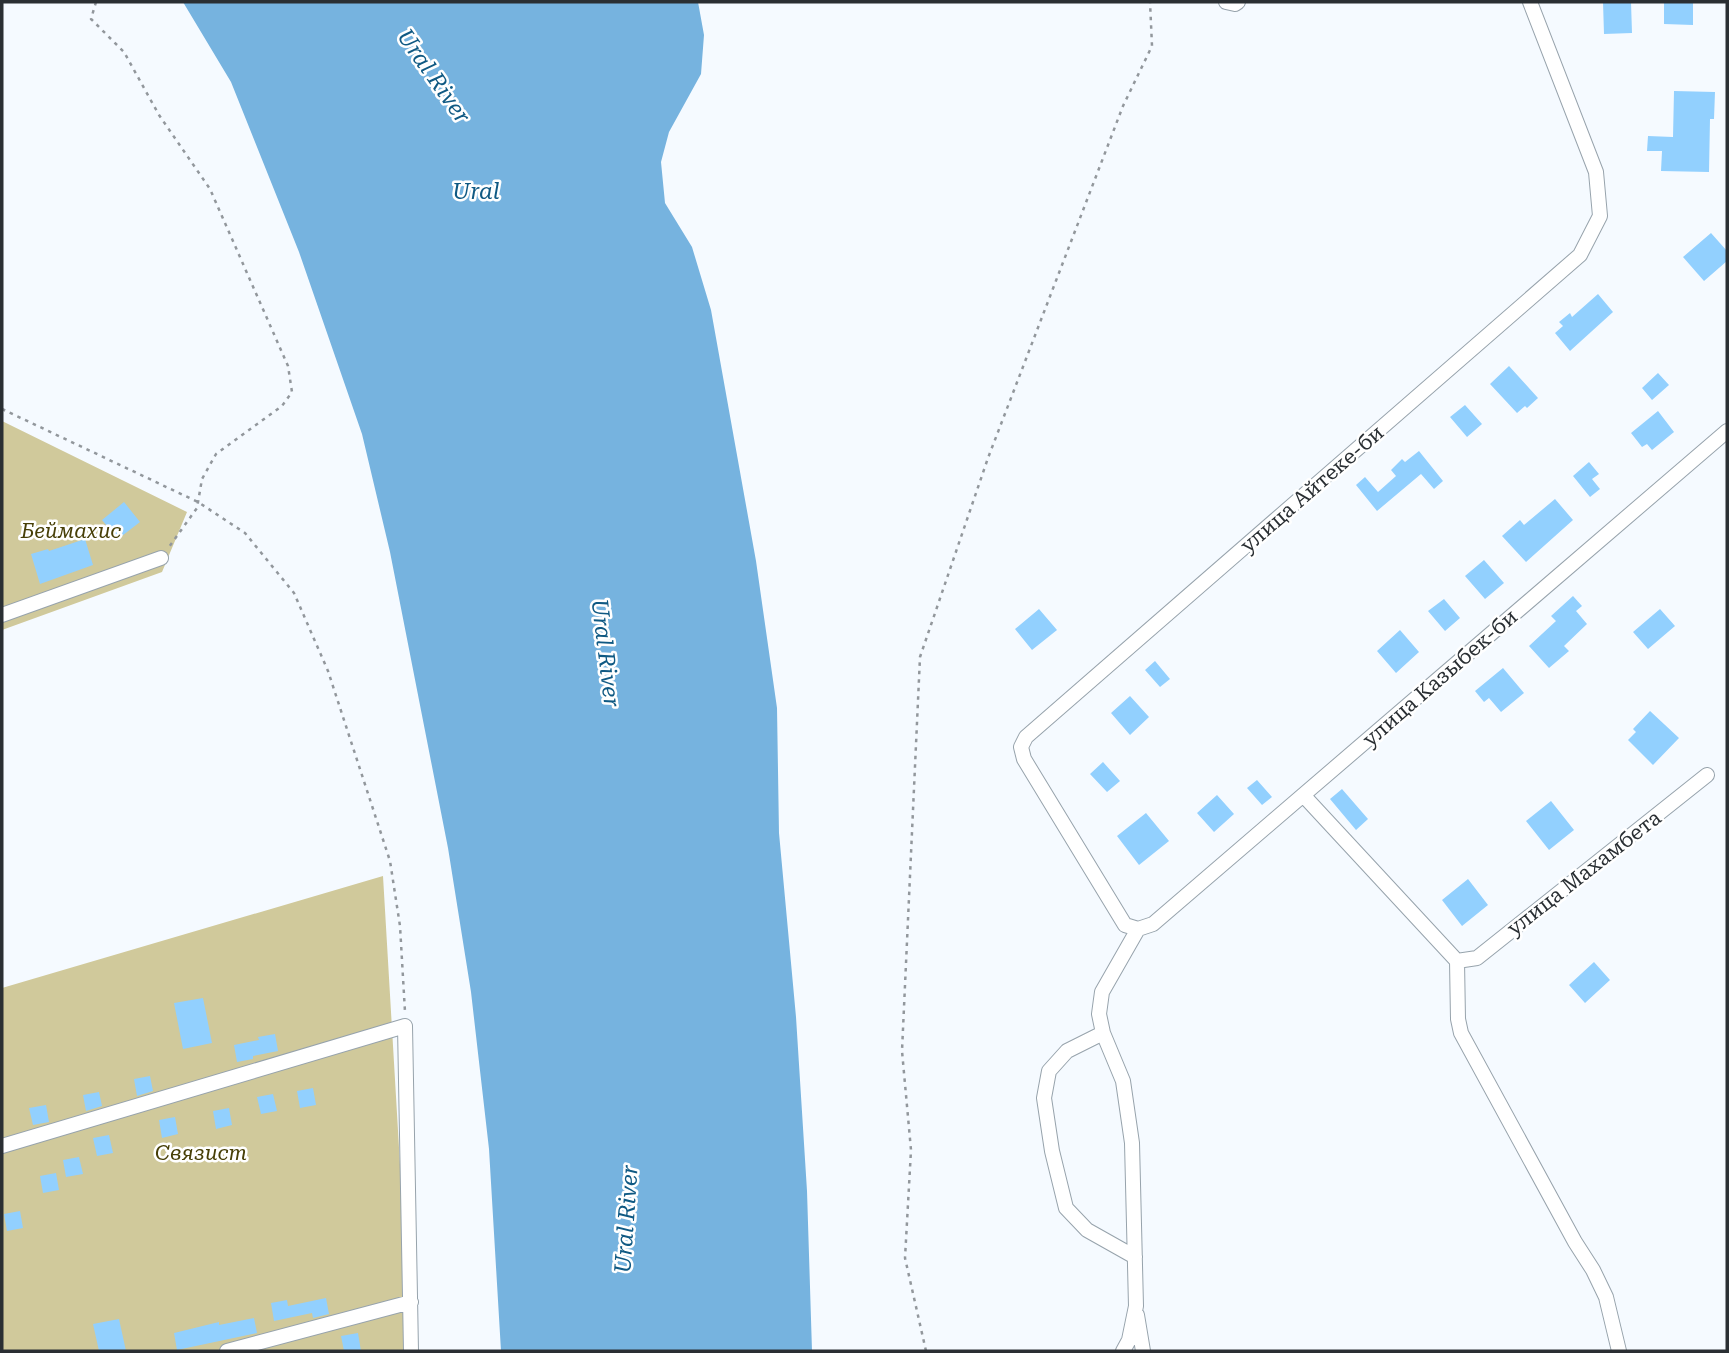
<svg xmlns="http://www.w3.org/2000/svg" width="1729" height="1353" font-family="'Roboto Serif',serif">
	<rect width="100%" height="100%" fill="#f5faff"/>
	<path fill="#d0c99b" d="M2,421L187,512L162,572L2,630Z
		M383,876L411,1351H2V988Z"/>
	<path fill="#76b3df" d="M183,2H698L704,35L701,74L669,132L661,162L665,203L692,247L711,310L756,561L777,708L779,833L796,1017L807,1191L812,1351H501L489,1149L471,992L448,848L390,552L362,434L299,252L231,82Z"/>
	<path fill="#92d0fe" d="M1603,2H1631L1632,33L1604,34Z
		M1664,3H1693V25L1664,24Z
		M1674,91L1715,92L1714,119H1710L1709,172L1661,171L1662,151H1647L1648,136L1673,137Z
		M1711,233L1727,251V261L1704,281L1683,257Z
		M1598,294L1613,312L1570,351L1555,333L1563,326L1559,322L1570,313L1572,317Z
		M1509,366L1538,398L1527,408L1525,406L1517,413L1490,384Z
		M1658,373L1669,385L1652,400L1642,388Z
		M1465,405L1482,424L1467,437L1450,417Z
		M1658,411L1674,432L1652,450L1647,444L1642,447L1631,433Z
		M1419,451L1443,481L1434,489L1421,474L1377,511L1356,485L1365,477L1378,492L1396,476L1391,470L1402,459L1405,462Z
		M1589,462L1599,474L1592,479L1600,489L1590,497L1573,476Z
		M1555,499L1573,520L1526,562L1502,536L1520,520L1524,525Z
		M124,502L140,522L118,539L102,520Z
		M85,539L93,565L40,584L31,554L48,549L49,551Z
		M1484,560L1504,583L1485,599L1465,576Z
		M1573,596L1582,606L1576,611L1587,624L1564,646L1569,651L1549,668L1529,646L1556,621L1551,616Z
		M1444,599L1460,618L1445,631L1428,611Z
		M1039,609L1057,630L1032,650L1015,629Z
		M1660,609L1675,626L1648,649L1633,632Z
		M1400,630L1419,652L1396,673L1377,651Z
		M1155,661L1170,679L1160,687L1145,670Z
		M1503,668L1524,693L1501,712L1489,698L1484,702L1475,691Z
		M1130,696L1149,717L1130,735L1111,713Z
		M1650,711L1679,738L1653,765L1628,740L1636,732L1633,729Z
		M1103,762L1120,781L1107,792L1090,774Z
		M1257,780L1272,797L1262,805L1247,788Z
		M1342,789L1368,819L1356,830L1330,799Z
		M1217,795L1234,814L1214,832L1197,813Z
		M1551,801L1574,830L1549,850L1526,821Z
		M1146,813L1169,841L1139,865L1117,836Z
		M1468,879L1488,905L1462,926L1442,900Z
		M1594,962L1610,980L1585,1003L1569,985Z
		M203,998L212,1043L183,1049L174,1003Z
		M275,1034L278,1051L253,1056V1059L237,1062L234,1045L259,1040L258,1037Z
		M150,1076L153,1091L137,1096L134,1079Z
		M313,1088L316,1105L300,1108L297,1091Z
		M99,1092L102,1106L86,1111L83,1095Z
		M273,1094L277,1111L261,1114L257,1097Z
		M46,1105L49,1122L33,1125L29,1108Z
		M229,1108L232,1125L216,1129L213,1111Z
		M175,1117L178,1134L162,1138L159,1120Z
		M109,1135L113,1153L97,1156L93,1138Z
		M79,1157L83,1174L66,1177L63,1160Z
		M56,1173L59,1190L43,1193L40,1176Z
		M20,1211L23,1228L7,1231L4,1214Z
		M326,1298L329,1314L313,1318L312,1313L274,1321L271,1303L287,1300L288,1306Z
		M254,1318L257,1333L177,1350L174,1333L219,1322V1325Z
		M119,1319L126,1351H99L93,1324Z
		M358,1333L361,1351H344L341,1336Z"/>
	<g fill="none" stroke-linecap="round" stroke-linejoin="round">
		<defs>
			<path id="minor" d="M1226,2L1235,4L1238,2
				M1530,2L1596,172L1600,216L1580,255L1026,737L1021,747L1024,759L1125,925L1138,929L1153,924L1727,431
				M2,615L161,558
				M1304,796L1457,961L1458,1019L1461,1033L1575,1242L1593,1270L1606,1297L1619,1351
				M1457,961L1477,958L1707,775
				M1103,1033L1067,1051L1049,1071L1044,1098L1052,1151L1066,1208L1087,1230L1135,1257
				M2,1146L405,1026L411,1351
				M1137,1315L1143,1351
				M227,1351L411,1302
				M1123,1351L1129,1340L1136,1306L1132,1143L1123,1081L1103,1033L1099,1014L1102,992L1138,929"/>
		</defs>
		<use href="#minor" stroke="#97a3ac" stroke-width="16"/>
		<path stroke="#92979c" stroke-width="2.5" stroke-dasharray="3.5 5" stroke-linecap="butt" d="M96,2L91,19L124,52L159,115L210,189L288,366L292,392L282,406L216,454L202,479L197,508L169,547
			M2,409L198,502L245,533L294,593L328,671L390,861L400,926L405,1012
			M926,1351L905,1258L911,1150L902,1051L920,657L988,458L1123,106L1152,46L1150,2"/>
		<use href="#minor" stroke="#fff" stroke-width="14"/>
	</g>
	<g text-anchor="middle" stroke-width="5" stroke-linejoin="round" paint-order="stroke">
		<g font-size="21" fill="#2a2f33" stroke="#fff">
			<text transform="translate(1312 489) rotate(-41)" y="7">улица Айтеке-би</text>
			<text transform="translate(1440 678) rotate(-41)" y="7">улица Казыбек-би</text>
			<text transform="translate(1584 873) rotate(-38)" y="7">улица Махамбета</text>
		</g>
		<g font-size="21" font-style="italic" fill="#473f07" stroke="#fff">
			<text x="71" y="538">Беймахис</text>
			<text x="201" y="1160">Связист</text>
		</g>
		<g font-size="23" font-style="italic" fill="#0f5983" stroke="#fff">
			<text transform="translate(434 76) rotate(55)" y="8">Ural River</text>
			<text x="476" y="199">Ural</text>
			<text transform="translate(606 653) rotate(83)" y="8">Ural River</text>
			<text transform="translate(626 1219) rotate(-86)" y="8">Ural River</text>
		</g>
	</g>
	<rect width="1729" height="1353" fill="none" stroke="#2a2f33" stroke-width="7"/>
</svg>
